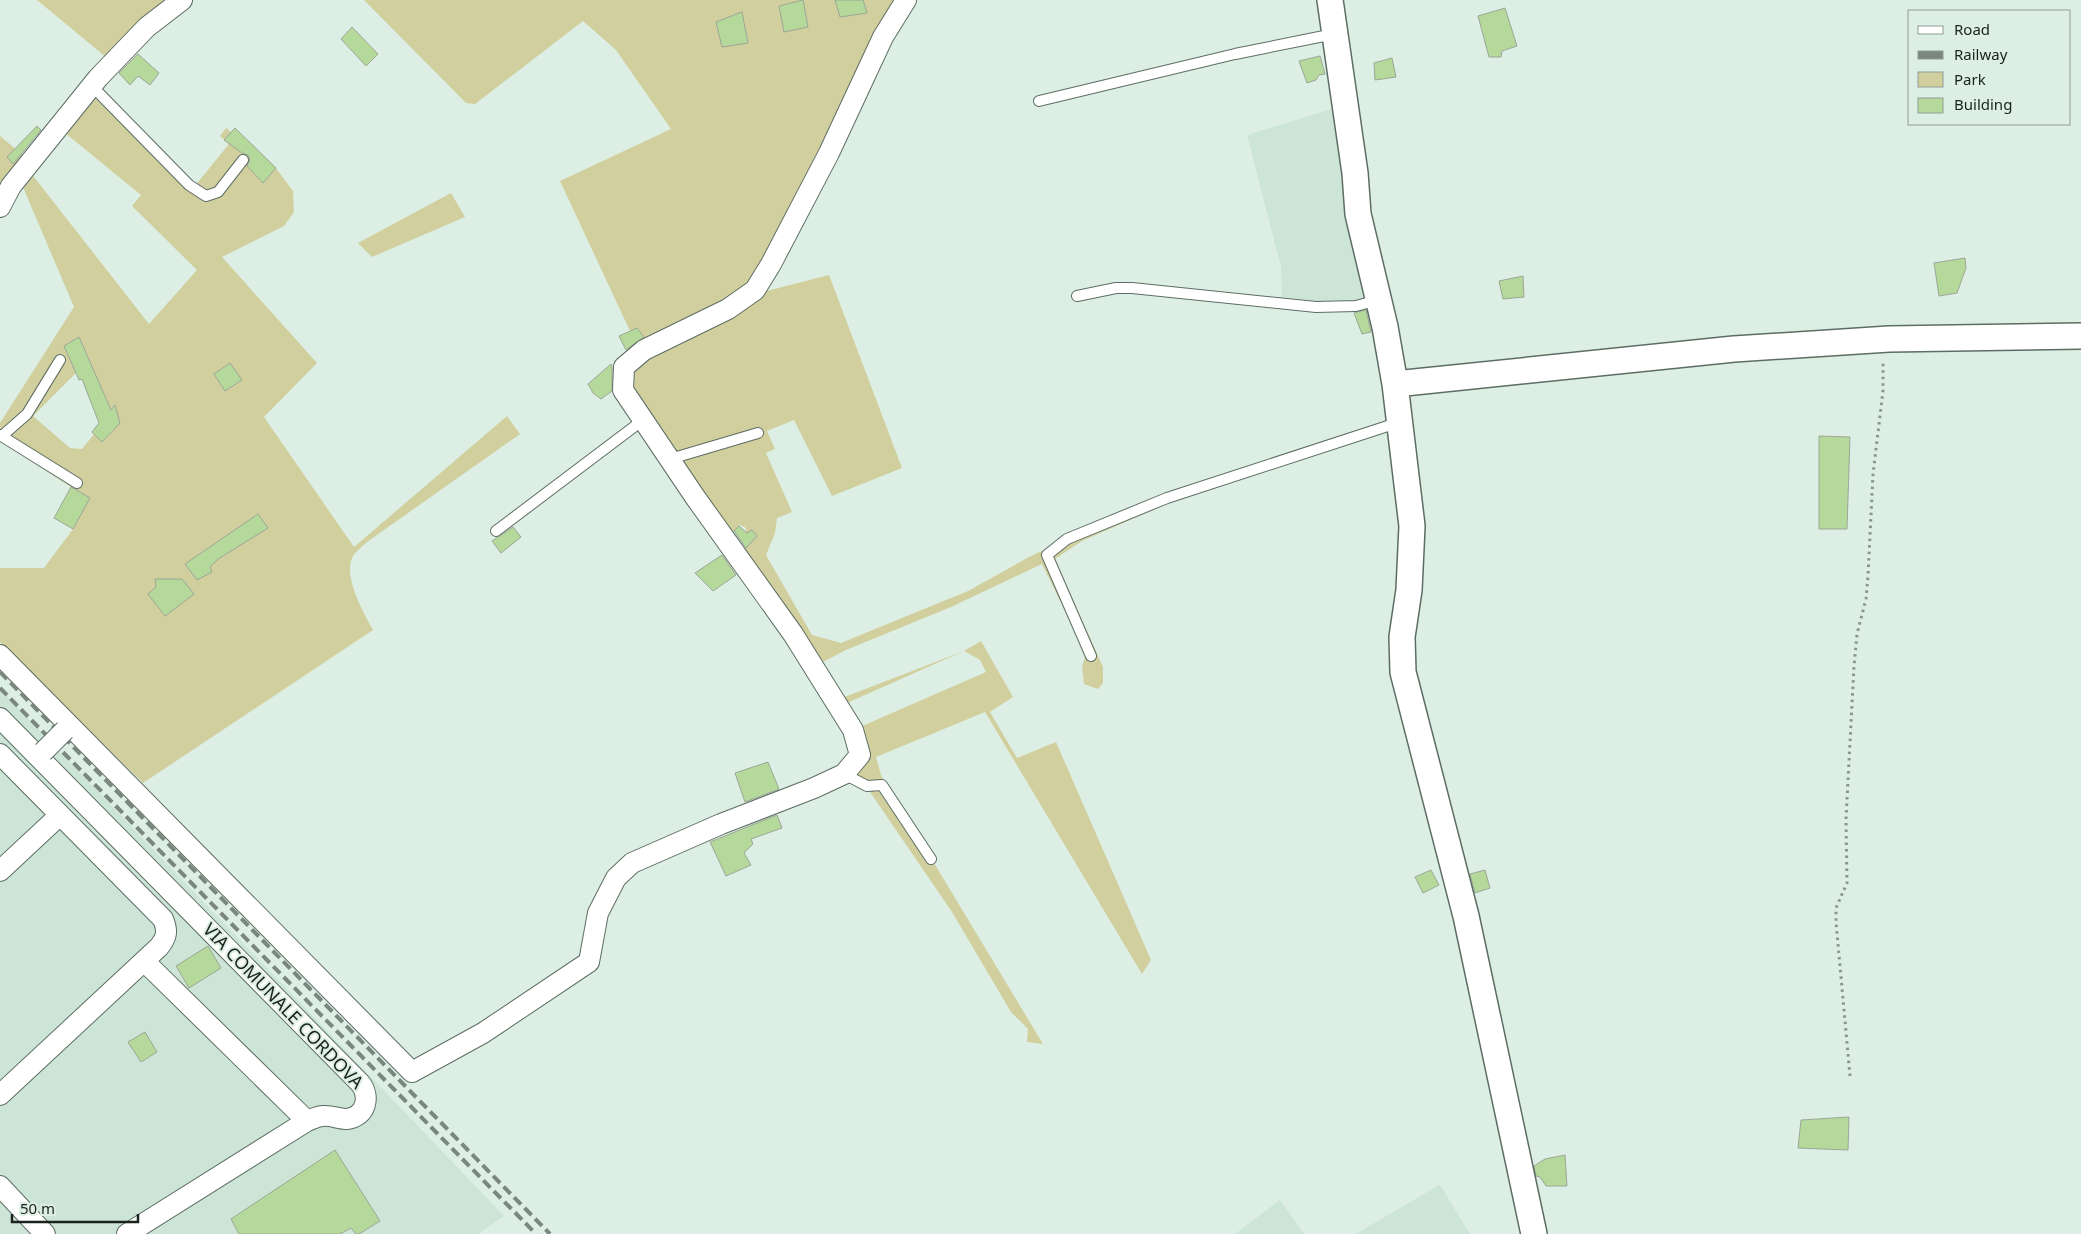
<svg xmlns="http://www.w3.org/2000/svg" width="2081" height="1234" font-family="'Noto Sans',sans-serif">
	<rect width="100%" height="100%" fill="#ddefe4"/>
	<path fill="#cce5d6" d="M1338,107L1348,215L1354,254L1366,300L1333,303L1282,297L1281,267L1247,135Z
		M0,689L504,1216L478,1234H0Z
		M1440,1185L1470,1234H1356L1439,1185Z
		M1280,1200L1304,1234H1235Z"/>
	<path fill="#d1cf9e" fill-rule="evenodd" d="M37,0H183L113,63Z
		M364,0H906L755,294L829,275L902,468L832,496L794,420L767,431L775,449L766,453L792,512L777,518L775,533L766,555L812,635L841,643L968,591L1029,557L1067,539L1155,503L1160,507L1082,541L1055,559L1103,667V683L1098,689L1084,684L1082,666L1086,654L1042,564L951,607L846,650L821,663L842,698L964,651L981,641L1013,697L990,712L1017,758L1056,742L1151,960L1142,974L985,712L876,757L881,775L1043,1044L1027,1042L1028,1029L1011,1012L952,912L868,789L844,774L860,755L853,730L986,672L980,660L964,651L838,707L643,420L624,367L650,346L637,328L630,331L560,181L671,129L616,50L583,21L475,104L466,103ZM740,525L746,528V532L754,539L743,550L729,536Z
		M88,91L190,192L229,144L220,136L226,128L231,132L235,128L276,168L293,191L294,212L284,226L222,257L317,363L264,417L354,547L507,416L520,434L367,542C363,546 356,551 353,556C342,576 364,613 373,630L143,783L0,642V568H44L73,529L71,487L0,441V423L74,307L19,178L0,203V136L31,162L27,168L149,324L197,270L132,206L141,195L59,128ZM79,337L111,410L114,407L120,423L102,442L94,434L82,449L70,448L33,416L76,373L64,346Z
		M451,193L465,217L372,257L358,243Z"/>
	<path fill="#b5d99b" stroke="#9da697" d="M803,0L808,27L784,32L779,6Z
		M835,0H863L867,13L840,17Z
		M1505,8L1517,46L1502,51L1501,57H1489L1478,16Z
		M742,12L748,43L722,47L716,22Z
		M352,27L378,54L366,66L341,39Z
		M138,54L159,73L150,85L138,76L130,85L119,73Z
		M1320,56L1325,74L1319,75L1316,80L1307,83L1299,61Z
		M1392,58L1396,77L1375,80L1374,63Z
		M37,126L41,130L13,164L7,157Z
		M235,128L276,168L263,183L247,166L250,160L248,155L242,153L224,140Z
		M1965,258L1966,268L1957,293L1939,296L1934,263Z
		M1523,276L1524,297L1503,299L1499,281Z
		M1366,310L1371,332L1362,334L1354,313Z
		M637,328L644,337L626,350L619,336Z
		M79,337L111,410L115,405L120,423L102,442L92,432L99,423L82,379L79,380L64,346Z
		M230,363L242,380L225,391L214,374Z
		M611,364L612,366V391L601,399L593,393L588,384Z
		M1819,436L1850,437L1847,529H1819Z
		M71,487L90,498L73,529L54,518Z
		M258,514L268,528L218,559L210,567L212,572L197,580L185,564Z
		M739,526L747,533L752,530L757,536L746,548L734,531Z
		M513,527L521,537L501,553L492,541Z
		M722,555L736,575L713,591L695,573Z
		M155,579H182L194,594L165,616L148,594L156,587Z
		M768,762L779,789L745,802L735,773Z
		M777,815L782,828L751,839L753,844L744,853L751,865L726,876L710,842Z
		M1431,870L1439,885L1423,893L1415,877Z
		M1485,870L1490,888L1475,893L1470,874Z
		M208,946L221,968L189,988L176,966Z
		M145,1032L157,1052L141,1062L128,1042Z
		M1849,1117L1848,1150L1798,1148L1801,1120Z
		M335,1150L380,1221L359,1234H356L351,1228L340,1234H239L231,1219Z
		M1565,1155L1567,1186H1546L1540,1177L1536,1176L1534,1166L1545,1159Z"/>
	<g fill="none" stroke-linecap="round" stroke-linejoin="round">
		<defs>
			<path id="service" d="M92,86L189,185L206,196L218,192L243,160
				M1039,101L1235,54L1334,34
				M1077,296L1116,288H1132L1316,307L1356,306L1378,300
				M0,435L77,483
				M2,436L27,414L60,360
				M670,459L758,433
				M496,531L643,420
				M1091,656L1047,555L1067,539L1167,498L1400,422
				M844,774L867,786L882,785L931,859"/>
			<path id="minor" d="M0,207L11,186L98,78L147,27L182,0
				M0,655L412,1072L483,1033L589,962L598,913L616,878L632,863L721,824L814,788L844,774L860,755L853,730L793,634L695,497L623,390L624,367L644,350L728,309L755,290L771,264L829,153L883,37L906,0
				M0,718L360,1083C371,1096 366,1117 347,1119C339,1119 331,1115 323,1116C318,1116 312,1119 307,1121L127,1234
				M0,754L163,919C168,931 167,937 159,947L0,1095
				M0,871L60,815
				M144,961L307,1121
				M0,1186L45,1234"/>
			<path id="tertiary" d="M1330,0L1355,173L1358,214L1385,327L1395,384L1412,526L1409,590L1402,637L1403,672L1466,916L1534,1234
				M1395,384L1734,349L1889,339L2081,336"/>
		</defs>
		<use href="#service" stroke="#5d6d63" stroke-width="12"/>
		<use href="#minor" stroke="#5d6d63" stroke-width="22"/>
		<use href="#tertiary" stroke="#5d6d63" stroke-width="28"/>
		<path stroke="#88958d" stroke-width="3" stroke-dasharray="2.5 4" stroke-linecap="butt" d="M1850,1076L1836,922V908L1847,883L1846,819L1854,666L1857,634L1866,599L1868,576L1873,474L1883,391V360"/>
		<use href="#service" stroke="#fff" stroke-width="10"/>
		<use href="#minor" stroke="#fff" stroke-width="20"/>
		<use href="#tertiary" stroke="#fff" stroke-width="25"/>
		<path stroke="#7a867e" stroke-width="4" stroke-dasharray="10 5" stroke-linecap="butt" d="M0,672L550,1234
			M0,688L536,1234"/>
		<defs>
			<path id="minor-bridge" d="M43,752L65,730"/>
		</defs>
		<use href="#minor-bridge" stroke="#5d6d63" stroke-width="22" stroke-linecap="butt"/>
		<use href="#minor-bridge" stroke="#fff" stroke-width="20"/>
	</g>
	<g text-anchor="middle" stroke-width="4" stroke-linejoin="round" paint-order="stroke">
		<g font-size="18" fill="#1b211d" stroke="#ddefe4">
			<text transform="translate(283 1006) rotate(46)" y="6">VIA COMUNALE CORDOVA</text>
		</g>
	</g>
	<rect x="1908" y="10" width="162" height="115" fill="#ddefe4" stroke="#8f9d94"/>
	<rect x="1918" y="26" width="25" height="8" fill="#ffffff" stroke="#8f9d94"/>
	<text x="1954" y="35" font-size="15" fill="#1b211d">Road</text>
	<rect x="1918" y="51" width="25" height="8" fill="#7a867e" stroke="#8f9d94"/>
	<text x="1954" y="60" font-size="15" fill="#1b211d">Railway</text>
	<rect x="1918" y="72" width="25" height="15" fill="#d1cf9e" stroke="#8f9d94"/>
	<text x="1954" y="85" font-size="15" fill="#1b211d">Park</text>
	<rect x="1918" y="98" width="25" height="15" fill="#b5d99b" stroke="#8f9d94"/>
	<text x="1954" y="110" font-size="15" fill="#1b211d">Building</text>
	<path d="M12 1214v8h126v-8" fill="none" stroke="#1b211d" stroke-width="2.5"/>
	<text x="20" y="1214" font-size="15" fill="#1b211d" stroke="#ddefe4" stroke-width="4" paint-order="stroke">50 m</text>
</svg>
